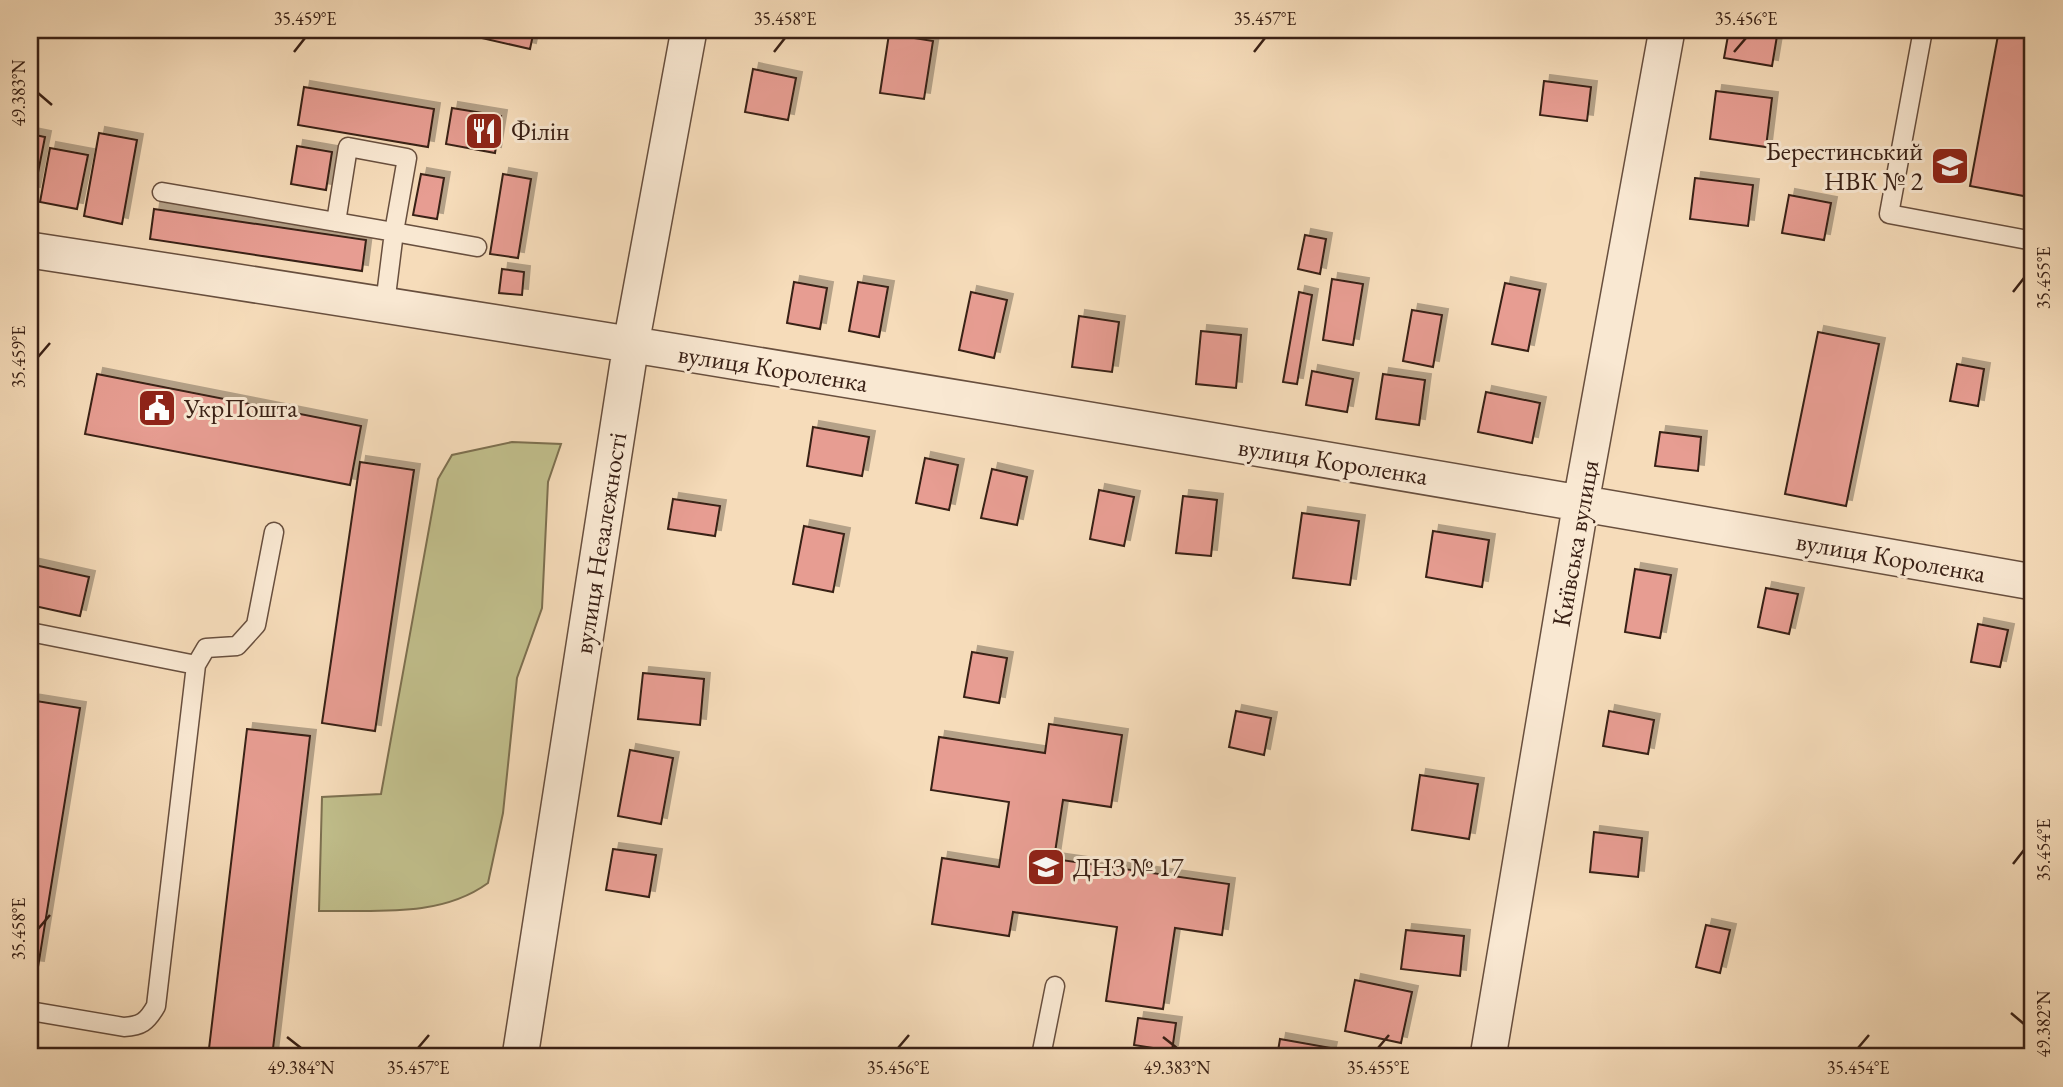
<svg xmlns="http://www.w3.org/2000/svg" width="2063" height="1087" font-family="'EB Garamond',serif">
	<defs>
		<filter id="shadow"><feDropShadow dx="6" dy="-6" stdDeviation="0" flood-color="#0004"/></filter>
	</defs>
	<rect width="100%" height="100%" fill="#f6dcba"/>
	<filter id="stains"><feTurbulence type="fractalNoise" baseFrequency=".00286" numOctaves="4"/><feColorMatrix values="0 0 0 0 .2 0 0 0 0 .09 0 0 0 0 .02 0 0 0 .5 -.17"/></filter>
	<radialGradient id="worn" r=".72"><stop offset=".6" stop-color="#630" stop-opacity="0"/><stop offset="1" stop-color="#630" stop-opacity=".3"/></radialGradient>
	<path fill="#c1bf8c" stroke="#7d7050" stroke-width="2" d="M512,442L561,444L548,482L542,608L517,678L503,813L488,883C440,918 376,910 319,911L322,797L381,794L438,479L452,455Z"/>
	<path fill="#e79d92" stroke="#392015" stroke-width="2" filter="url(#shadow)" d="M447,30H534L530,49Z
		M1729,30H1778L1772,66L1724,58Z
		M1999,30H2033V172L2029,197L1970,186Z
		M889,34L933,41L924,99L880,93Z
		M753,69L796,78L788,120L745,112Z
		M1544,81L1591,87L1587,121L1540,115Z
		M304,87L434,109L428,147L298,125Z
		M1716,91L1772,98L1766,147L1710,139Z
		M452,108L501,116L495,153L446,144Z
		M99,133L137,140L122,224L84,216Z
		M30,134L45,137L34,193L30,192Z
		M297,146L332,152L326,190L291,184Z
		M50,148L88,155L77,209L40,202Z
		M421,174L444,178L437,219L413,215Z
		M503,174L531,179L518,258L490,254Z
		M1695,178L1753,185L1748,226L1690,219Z
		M1789,195L1831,203L1824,240L1782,233Z
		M154,209L366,240L362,271L150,239Z
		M1305,235L1326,239L1320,274L1298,269Z
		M502,269L524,272L522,295L499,293Z
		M1332,279L1363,284L1353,345L1323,340Z
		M794,282L827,288L820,329L787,323Z
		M858,282L888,287L879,337L849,331Z
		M1505,283L1540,290L1528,351L1492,344Z
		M971,292L1007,300L994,358L959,350Z
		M1299,292L1312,295L1297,384L1283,382Z
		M1412,310L1442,315L1433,367L1403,361Z
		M1079,316L1119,322L1112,372L1072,367Z
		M1201,331L1241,335L1236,388L1196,384Z
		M1818,332L1879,344L1846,506L1785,494Z
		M1957,364L1984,369L1978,406L1950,401Z
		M1312,371L1353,379L1347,412L1306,405Z
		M97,374L361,426L350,485L85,434Z
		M1383,374L1425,380L1419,425L1376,419Z
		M1486,392L1540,403L1532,443L1478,432Z
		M813,427L869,437L862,476L807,466Z
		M1660,432L1701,437L1698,471L1655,466Z
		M925,458L958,465L949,510L916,503Z
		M360,462L414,470L375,731L322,723Z
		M992,469L1027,477L1017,525L981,518Z
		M1099,490L1134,497L1124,546L1090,539Z
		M1183,496L1217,500L1211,556L1176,553Z
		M673,499L720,506L715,536L668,529Z
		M1302,513L1359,521L1350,585L1293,578Z
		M804,526L844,534L833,592L793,584Z
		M1433,531L1489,540L1482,587L1426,577Z
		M30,564L89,577L80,616L30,605Z
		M1635,569L1671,575L1660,638L1625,632Z
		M1766,588L1798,594L1789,634L1758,627Z
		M1978,624L2008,630L2000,667L1971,662Z
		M972,652L1007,658L999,703L964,697Z
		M643,673L704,679L700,725L638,719Z
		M30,700L80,708L38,967L30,966Z
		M1236,711L1271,718L1264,755L1229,747Z
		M1609,711L1654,720L1648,754L1603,746Z
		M1049,724L1122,735L1111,807L1063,800L1054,859L1229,884L1222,935L1175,928L1163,1009L1106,1001L1117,927L1013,912L1009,936L932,924L942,858L999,867L1009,802L931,790L939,737L1045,753Z
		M247,729L310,736L272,1057H208Z
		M630,750L673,758L661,824L618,816Z
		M1420,775L1478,784L1469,839L1412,830Z
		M1594,832L1642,838L1638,877L1590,872Z
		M613,849L656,855L649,897L606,890Z
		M1706,925L1730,930L1720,973L1696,967Z
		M1406,930L1464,936L1460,976L1401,969Z
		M1355,980L1412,992L1401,1043L1345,1031Z
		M1138,1018L1176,1023L1172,1051L1134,1045Z
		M1280,1039L1331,1048L1329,1057H1277Z"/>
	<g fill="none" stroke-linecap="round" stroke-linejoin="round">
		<defs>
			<path id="service" d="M1923,30L1889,214L2033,241
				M162,192L394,232L385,304
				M336,222L348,147L407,158L394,232L477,247
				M30,632L196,665
				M30,1011L124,1027C141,1026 147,1022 156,1006L196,665L206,648L237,646L256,625L274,532
				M1051,1057L1041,1056L1055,986"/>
			<path id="minor" d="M30,250C699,352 1367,465 2033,582
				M520,1057L631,344L689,30
				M1488,1057L1581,502L1667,30"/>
		</defs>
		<use href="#service" stroke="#684f3e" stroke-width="21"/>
		<use href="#minor" stroke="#684f3e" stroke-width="38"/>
		<use href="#service" stroke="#f9e8d2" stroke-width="18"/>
		<use href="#minor" stroke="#f9e8d2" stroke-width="35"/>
	</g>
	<path fill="none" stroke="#392015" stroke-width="2.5" d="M294,52L305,38M774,52L785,38M1254,52L1265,38M1734,52L1746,38M38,93L52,105M2013,292L2024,278M38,357L50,343M2013,864L2024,850M38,929L50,915M2011,1013L2024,1024M287,1037L301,1048M1163,1037L1177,1048M418,1048L429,1035M898,1048L909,1035M1378,1048L1389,1035M1858,1048L1869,1035"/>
	<defs>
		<symbol id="restaurant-square" viewBox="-11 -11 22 22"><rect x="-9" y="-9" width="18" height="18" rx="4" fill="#8f2418" stroke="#f9e8d2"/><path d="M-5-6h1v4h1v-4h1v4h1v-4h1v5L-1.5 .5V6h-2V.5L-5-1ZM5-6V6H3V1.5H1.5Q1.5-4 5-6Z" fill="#fff"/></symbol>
		<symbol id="school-square" viewBox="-11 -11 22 22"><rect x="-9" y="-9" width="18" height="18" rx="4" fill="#8f2418" stroke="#f9e8d2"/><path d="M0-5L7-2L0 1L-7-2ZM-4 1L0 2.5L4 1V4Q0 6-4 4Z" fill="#fff"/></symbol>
		<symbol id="civic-square" viewBox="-11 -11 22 22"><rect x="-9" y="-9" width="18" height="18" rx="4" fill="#8f2418" stroke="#f9e8d2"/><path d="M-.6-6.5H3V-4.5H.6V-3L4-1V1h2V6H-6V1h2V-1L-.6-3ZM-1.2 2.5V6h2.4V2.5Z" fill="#fff"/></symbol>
	</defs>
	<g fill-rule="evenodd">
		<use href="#restaurant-square" x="462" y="109" width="44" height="44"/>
		<use href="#school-square" x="1928" y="144" width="44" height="44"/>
		<use href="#civic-square" x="135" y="386" width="44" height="44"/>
		<use href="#school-square" x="1024" y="845" width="44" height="44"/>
	</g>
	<g text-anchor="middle" stroke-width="6" stroke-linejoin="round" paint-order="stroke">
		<g font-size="26" fill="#392015" stroke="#f9e8d2" text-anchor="start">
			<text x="511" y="140">Філін</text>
			<text x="1923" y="160" text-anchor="end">Берестинський<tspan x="1923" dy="30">НВК № 2</tspan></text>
			<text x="184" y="417">УкрПошта</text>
			<text x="1073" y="876">ДНЗ № 17</text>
		</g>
		<g font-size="26" fill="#392015" stroke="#f9e8d2">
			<text transform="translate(773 368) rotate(9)" y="9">вулиця Короленка</text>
			<text transform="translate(1333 461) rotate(9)" y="9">вулиця Короленка</text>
			<text transform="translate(600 543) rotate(-81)" y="9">вулиця Незалежності</text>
			<text transform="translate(1575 543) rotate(-80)" y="9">Київська вулиця</text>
			<text transform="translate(1891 557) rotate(10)" y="9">вулиця Короленка</text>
		</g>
	</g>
	<rect width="2063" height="1087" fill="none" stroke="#f6dcba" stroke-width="77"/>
	<rect x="38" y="38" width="1986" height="1010" fill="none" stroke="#392015" stroke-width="2.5"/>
	<g font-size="18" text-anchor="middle" fill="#392015">
		<text x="305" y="25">35.459°E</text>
		<text x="785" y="25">35.458°E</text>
		<text x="1265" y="25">35.457°E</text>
		<text x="1746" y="25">35.456°E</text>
		<text transform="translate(19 93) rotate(-90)" y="6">49.383°N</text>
		<text transform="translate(2044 278) rotate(-90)" y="6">35.455°E</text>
		<text transform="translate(19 357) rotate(-90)" y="6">35.459°E</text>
		<text transform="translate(2044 850) rotate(-90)" y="6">35.454°E</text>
		<text transform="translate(19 929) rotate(-90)" y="6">35.458°E</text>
		<text transform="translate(2044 1024) rotate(-90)" y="6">49.382°N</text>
		<text x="301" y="1074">49.384°N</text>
		<text x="418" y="1074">35.457°E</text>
		<text x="898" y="1074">35.456°E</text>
		<text x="1177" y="1074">49.383°N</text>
		<text x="1378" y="1074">35.455°E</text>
		<text x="1858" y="1074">35.454°E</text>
	</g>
	<rect width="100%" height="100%" filter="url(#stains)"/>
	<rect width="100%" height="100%" fill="url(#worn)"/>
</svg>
